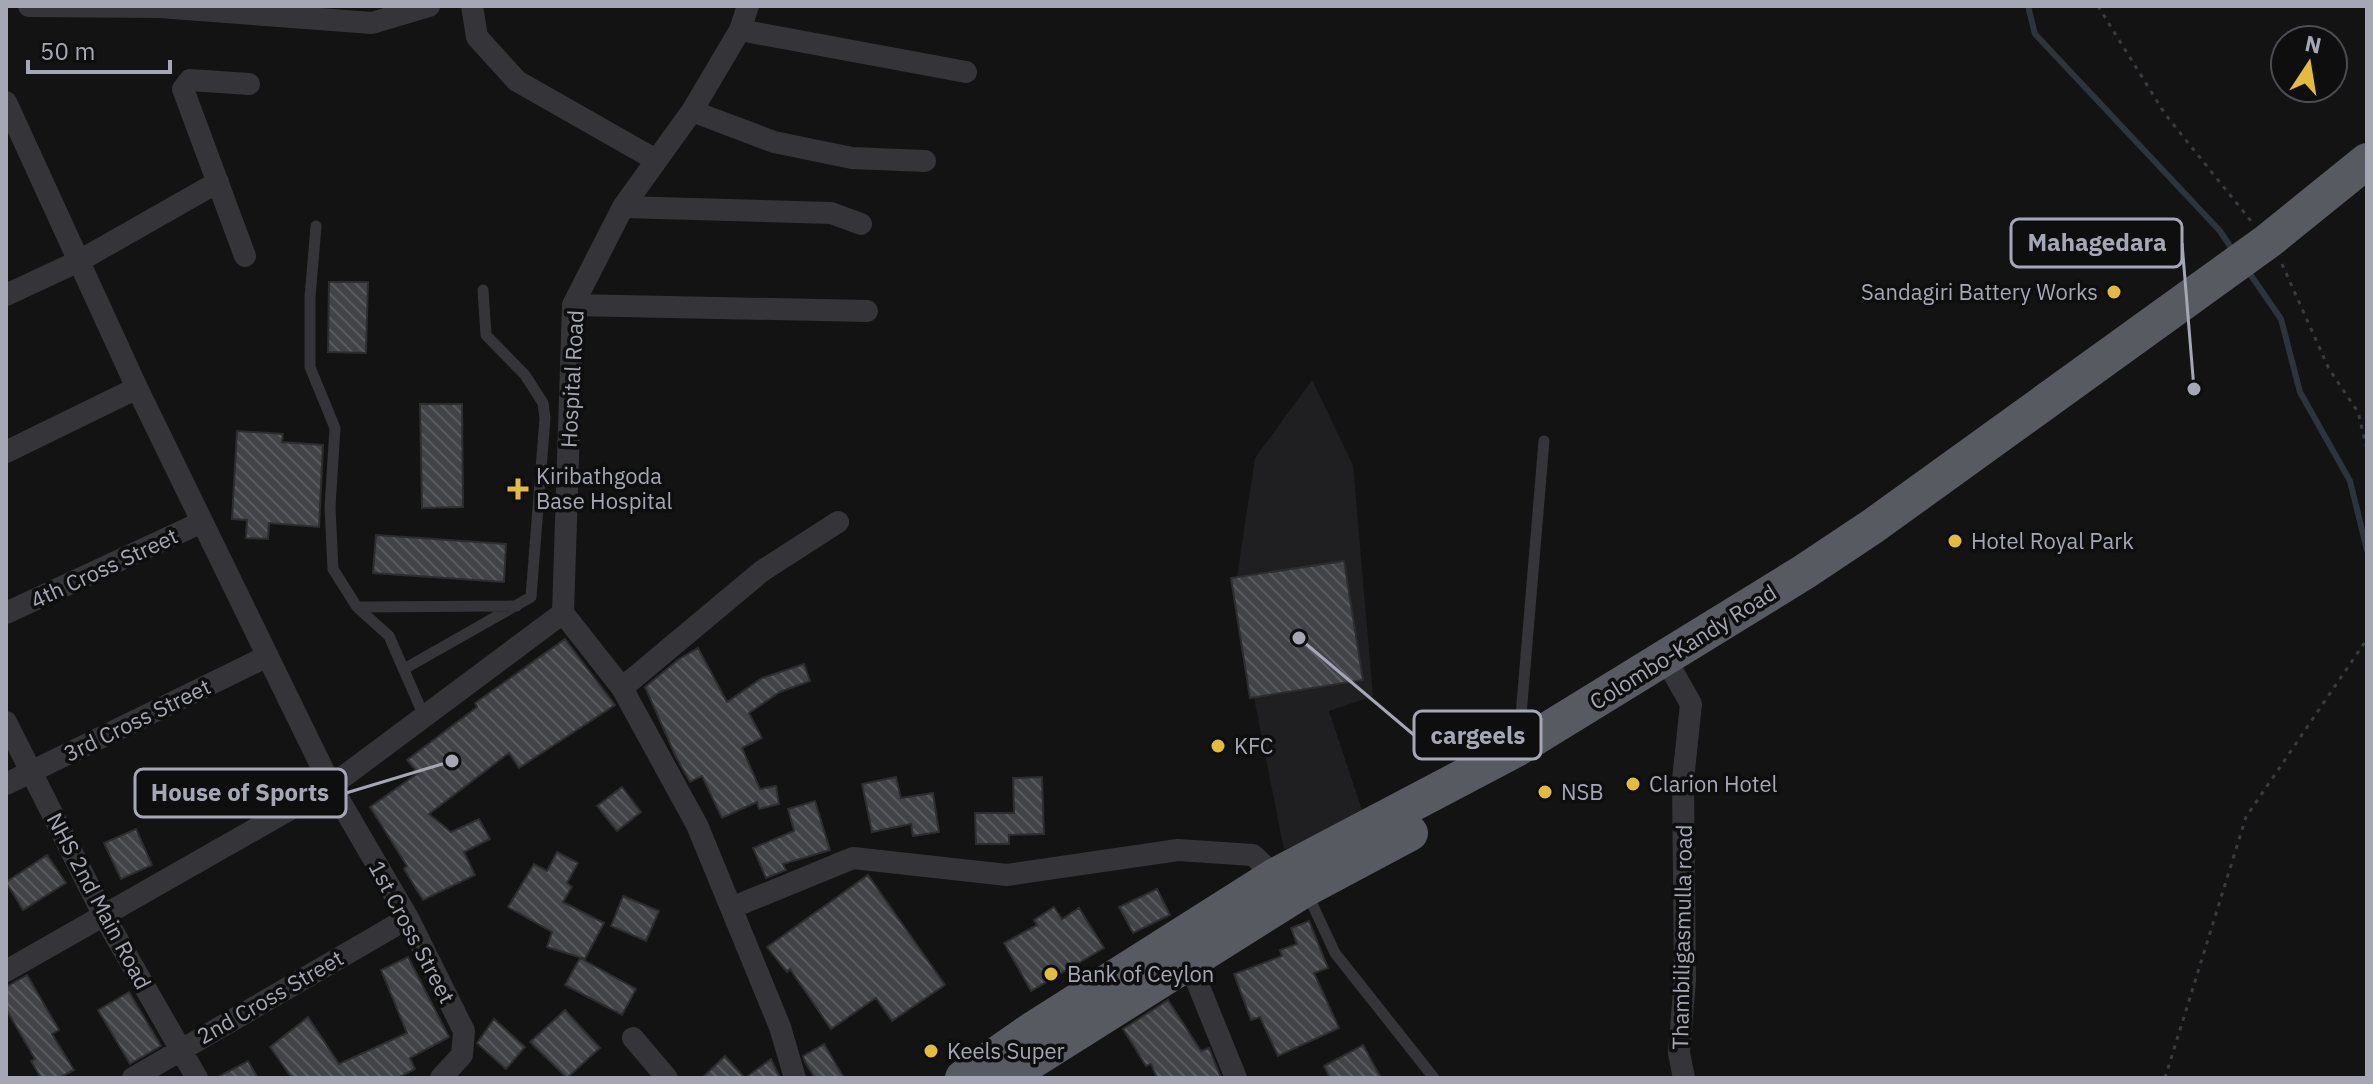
<svg xmlns="http://www.w3.org/2000/svg" width="2373" height="1084" font-family="'IBM Plex Sans',sans-serif">
	<defs>
		<pattern id="building-back-hatch" width="6" height="6" patternUnits="userSpaceOnUse" patternTransform="scale(2)"><rect width="6" height="6" fill="#424347"/><path d="M-1 5l2 2M0 0l6 6M5-1l2 2" fill="none" stroke="#5a5b5f"/></pattern>
	</defs>
	<rect width="100%" height="100%" fill="#131314"/>
	<path fill="#1f1f21" d="M1312,380L1353,465L1373,696L1329,711L1363,813L1284,850L1234,596L1255,458Z"/>
	<g fill="none" stroke-linecap="round" stroke-linejoin="round">
		<path stroke="#2d343c" stroke-width="6" d="M2028,6L2035,34L2220,231L2234,252
			M2248,271L2281,319L2300,392L2350,481L2367,550"/>
	</g>
	<path fill="url(#building-back-hatch)" stroke="#2d2d30" stroke-width="2" d="M329,282H368L366,353L328,352Z
		M420,404H462L463,507L422,508Z
		M237,431L283,434L282,442L323,445L319,527L269,523L268,539L246,538L247,520L232,519Z
		M376,535L506,544L504,582L373,573Z
		M1344,561L1363,680L1250,698L1231,578Z
		M565,639L615,705L519,768L509,753L429,814L451,832L479,819L490,839L464,852L475,875L423,900L404,869L407,866L370,807L418,773L407,760L477,707L475,703Z
		M698,648L727,702L762,678L804,664L810,681L780,692L749,713L762,738L742,748L760,789L776,786L779,804L759,809L757,802L722,818L702,776L690,782L676,757L645,687L679,659Z
		M896,777L901,798L933,793L939,832L913,836L911,824L872,832L862,784Z
		M1042,777L1044,834L1009,835V844H976L975,813H1014L1013,778Z
		M622,787L641,812L617,831L597,806Z
		M815,801L830,850L783,864L786,870L766,878L753,848L794,831L788,809Z
		M136,829L152,865L121,879L104,843Z
		M557,852L578,863L567,883L572,887L563,902L604,923L585,959L547,947L552,932L508,907L534,864L547,871Z
		M47,855L66,883L23,910L6,882Z
		M868,875L945,985L892,1021L876,998L831,1029L790,969L787,972L767,947Z
		M1157,889L1170,915L1133,933L1119,907Z
		M623,896L659,911L646,941L611,926Z
		M1054,907L1062,919L1079,908L1104,948L1031,991L1004,943L1037,925L1034,920Z
		M1309,921L1328,968L1314,973L1339,1028L1278,1056L1260,1017L1251,1020L1234,974L1282,956L1280,950L1297,944L1291,928Z
		M408,957L449,1037L410,1058L415,1069L398,1078H292L270,1047L308,1017L339,1064L407,1033L381,970Z
		M580,958L636,989L622,1015L565,985Z
		M27,975L59,1030L52,1034L74,1070L59,1078H41L31,1061L35,1059L6,1009V987Z
		M129,992L161,1046L130,1064L98,1010Z
		M1168,1000L1201,1051L1209,1048L1221,1078H1157L1151,1064L1146,1066L1123,1029Z
		M565,1010L600,1048L567,1078L530,1042Z
		M494,1019L525,1047L506,1069L477,1043Z
		M824,1044L844,1078H815L805,1062L803,1056Z
		M1363,1045L1381,1078H1330L1324,1066Z
		M725,1056L745,1078L771,1059L780,1078H702Z
		M248,1061L258,1078H216Z"/>
	<g fill="none" stroke-linecap="round" stroke-linejoin="round">
		<path stroke="#3a3b40" stroke-width="3" stroke-dasharray="4 6" stroke-linecap="butt" d="M2098,6L2165,114L2251,221
			M2282,264L2329,369L2358,412L2367,449
			M2165,1078L2246,817L2367,639"/>
		<path stroke="#343439" stroke-width="11" d="M316,226L310,297V367L335,428L330,507L333,569L357,607L389,636L424,716
			M357,607L517,606
			M404,669L531,597L545,418L543,403L525,375L486,335L483,290
			M1519,739L1544,441
			M1307,893L1335,953L1434,1078"/>
		<path stroke="#343439" stroke-width="22" d="M29,6L159,7L372,23L429,6
			M472,6L477,37L517,81L656,160
			M748,6L740,30L692,111L623,207L573,305L563,613L622,688L697,825L780,1027L795,1078
			M740,30L966,72
			M6,102L137,388L331,786L6,971
			M692,111L774,142L852,158L925,161
			M623,207L831,213L861,224
			M245,256L183,89L190,80L249,84
			M6,295L79,261L218,182
			M573,305L867,311
			M6,452L137,388
			M6,613L202,522
			M1665,658L1691,704L1683,780L1685,980L1679,1053L1684,1078
			M622,688L762,571L838,522
			M6,722L104,916L197,1078
			M6,784L268,656
			M731,908L853,858L1007,875L1178,850L1253,855L1275,876
			M1201,951L1195,977L1236,1078
			M633,1038L667,1078
			M133,1078L408,918
			M441,1078L462,1055L464,1031L408,918L331,786L563,613"/>
		<path stroke="#585a61" stroke-width="36" d="M963,1078L1032,1030L1275,876L1518,748L1804,572L1873,526L2268,241L2367,161
			M1005,1078L1305,889L1410,833"/>
	</g>
	<g fill="#e4bc3b" stroke="#0e0e0f" stroke-width="3">
		<circle cx="2114" cy="292" r="8"/>
		<path d="M514 477h8v8h8v8h-8v8h-8v-8h-8v-8h8z"/>
		<circle cx="1955" cy="541" r="8"/>
		<circle cx="1218" cy="746" r="8"/>
		<circle cx="1633" cy="784" r="8"/>
		<circle cx="1545" cy="792" r="8"/>
		<circle cx="1051" cy="974" r="8"/>
		<circle cx="931" cy="1051" r="8"/>
	</g>
	<g text-anchor="middle" stroke-width="7" stroke-linejoin="round" paint-order="stroke">
		<g font-size="22" fill="#a5a8b4" stroke="#0e0e0f" text-anchor="start">
			<text x="2098" y="300" text-anchor="end">Sandagiri Battery Works</text>
			<text x="536" y="484">Kiribathgoda<tspan x="536" dy="25">Base Hospital</tspan></text>
			<text x="1971" y="549">Hotel Royal Park</text>
			<text x="1234" y="754">KFC</text>
			<text x="1649" y="792">Clarion Hotel</text>
			<text x="1561" y="800">NSB</text>
			<text x="1067" y="982">Bank of Ceylon</text>
			<text x="947" y="1059">Keels Super</text>
		</g>
		<g font-size="22" fill="#a5a8b4" stroke="#0e0e0f">
			<text transform="translate(572 379) rotate(-87)" y="8">Hospital Road</text>
			<text transform="translate(104 568) rotate(-25)" y="8">4th Cross Street</text>
			<text transform="translate(1683 647) rotate(-32)" y="8">Colombo-Kandy Road</text>
			<text transform="translate(137 720) rotate(-26)" y="8">3rd Cross Street</text>
			<text transform="translate(99 901) rotate(62)" y="8">NHS 2nd Main Road</text>
			<text transform="translate(412 932) rotate(62)" y="8">1st Cross Street</text>
			<text transform="translate(1682 937) rotate(-89)" y="8">Thambiligasmulla road</text>
			<text transform="translate(270 997) rotate(-30)" y="8">2nd Cross Street</text>
		</g>
	</g>
	<path fill="none" stroke="#a5a8b4" stroke-width="3" d="M2194 389L2182 243M1299 638L1414 735M452 761L346 793"/>
	<g fill="#a5a8b4" stroke="#0e0e0f" stroke-width="3">
		<circle cx="2194" cy="389" r="8"/>
		<circle cx="1299" cy="638" r="8"/>
		<circle cx="452" cy="761" r="8"/>
	</g>
	<g fill="#0e0e0f" stroke="#a5a8b4" stroke-width="3">
		<rect x="2011" y="219" width="171" height="48" rx="8"/>
		<rect x="1414" y="711" width="127" height="48" rx="8"/>
		<rect x="135" y="769" width="211" height="48" rx="8"/>
	</g>
	<g font-size="24" text-anchor="middle" font-weight="bold" fill="#a5a8b4">
		<text x="2097" y="251">Mahagedara</text>
		<text x="1478" y="744">cargeels</text>
		<text x="240" y="801">House of Sports</text>
	</g>
	<rect width="2373" height="1084" fill="none" stroke="#a5a8b4" stroke-width="16"/>
	<g transform="translate(2309 64) rotate(12)"><circle r="38" fill="#0e0e0f" stroke="#4a4c51" stroke-width="2"/>
	<path d="M0-6L14 30L0 20L-14 30Z" fill="#e4bc3b"/>
	<text y="-12" font-size="22" font-weight="bold" text-anchor="middle" fill="#a5a8b4">N</text>
	</g>
	<path d="M28 60v12h142v-12" fill="none" stroke="#a5a8b4" stroke-width="4"/>
	<text x="40" y="60" font-size="24" fill="#a5a8b4" stroke="#0e0e0f" stroke-width="6" paint-order="stroke">50 m</text>
</svg>
